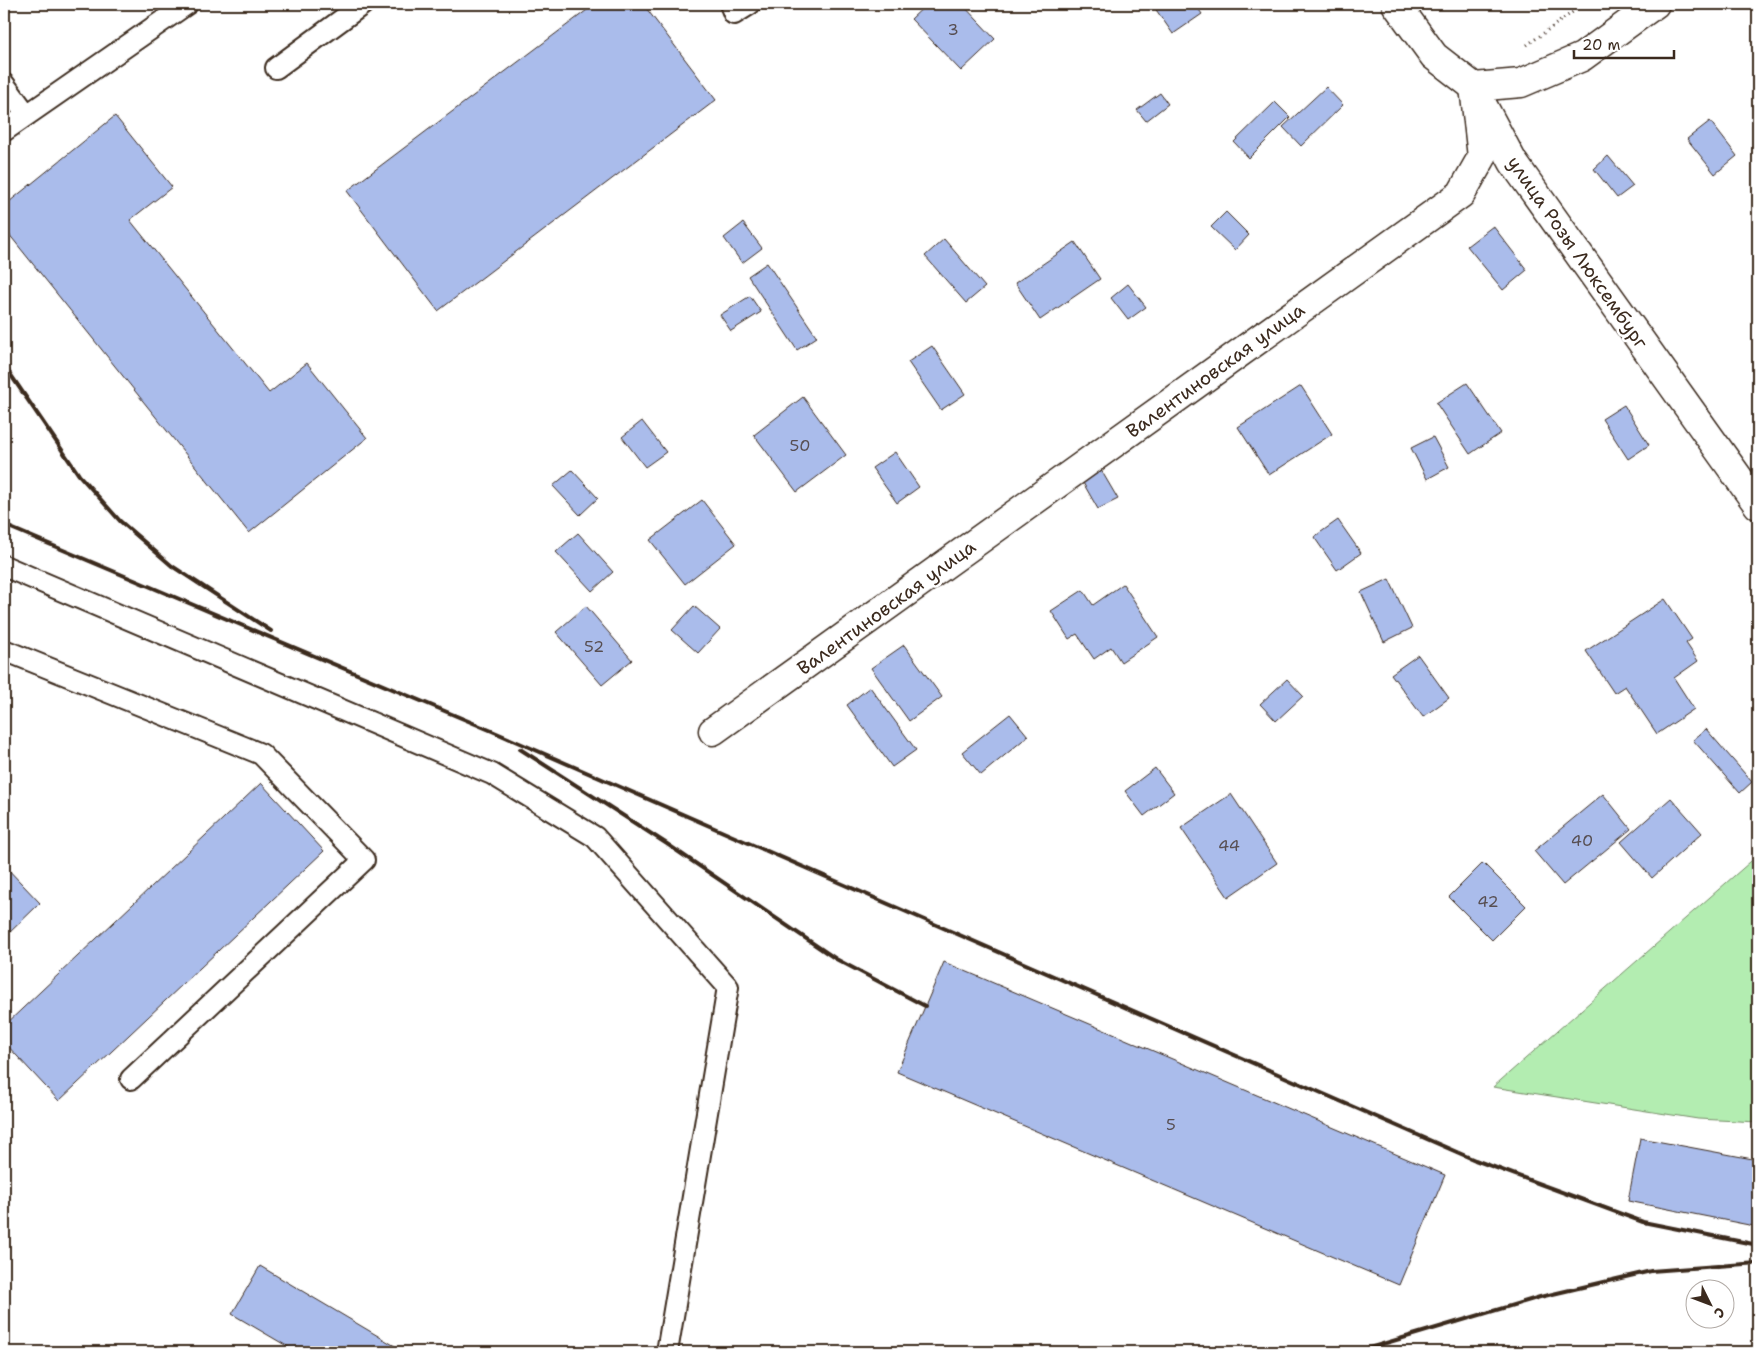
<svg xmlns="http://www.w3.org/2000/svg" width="1762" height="1356" font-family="'Shantell Sans',sans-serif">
	<rect width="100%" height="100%" fill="#fff"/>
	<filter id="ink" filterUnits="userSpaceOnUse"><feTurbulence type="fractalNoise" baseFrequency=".02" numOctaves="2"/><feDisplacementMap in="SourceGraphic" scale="10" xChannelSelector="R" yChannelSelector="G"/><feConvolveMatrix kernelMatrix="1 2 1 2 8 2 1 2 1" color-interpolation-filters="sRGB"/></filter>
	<g filter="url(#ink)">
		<path fill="#b3edb1" stroke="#778c68" d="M1758,855V1122L1698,1119L1493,1087Z"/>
		<path fill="#aabceb" stroke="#3b2a1e" d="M595,4H643L716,100L438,311L347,191Z
			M927,4H962L995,39L961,71L911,19Z
			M1152,4H1195L1202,14L1173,34Z
			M1326,87L1343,105L1301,146L1283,127Z
			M1160,93L1168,104L1146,121L1137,110Z
			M1275,102L1290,117L1249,158L1234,142Z
			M115,116L172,187L130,220L269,393L307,363L367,438L249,533L4,228V206Z
			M1710,121L1737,156L1715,174L1687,139Z
			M1608,156L1633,186L1617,198L1594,169Z
			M1226,212L1249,235L1235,250L1211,227Z
			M743,223L762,248L742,263L724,238Z
			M1493,226L1527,270L1503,290L1467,246Z
			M944,239L985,287L966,303L925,256Z
			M1075,242L1100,279L1040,320L1015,283Z
			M767,263L817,337L797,350L748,276Z
			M1128,284L1146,307L1128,320L1111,298Z
			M750,296L761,312L731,331L720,315Z
			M932,346L965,394L941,410L908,362Z
			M1467,383L1501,433L1470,454L1436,403Z
			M1301,386L1332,434L1269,475L1238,427Z
			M803,397L846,455L797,492L754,435Z
			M1624,405L1649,445L1628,459L1602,419Z
			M642,421L666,452L645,467L622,437Z
			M1433,437L1449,467L1427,479L1411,448Z
			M895,452L919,487L897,503L872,468Z
			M572,470L598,498L580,515L553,486Z
			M1101,470L1118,499L1098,509L1082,481Z
			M702,500L736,544L685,584L650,540Z
			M1338,520L1361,553L1337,570L1314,537Z
			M578,533L613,572L592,591L556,552Z
			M1389,579L1412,628L1384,642L1361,592Z
			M1123,584L1158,637L1121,662L1111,647L1094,659L1077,634L1069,639L1051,611L1083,590L1093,605Z
			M1665,599L1692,639L1686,643L1698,661L1674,678L1694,709L1657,734L1625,686L1614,693L1586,651Z
			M586,606L632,660L602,685L556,632Z
			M694,606L720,629L698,653L672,630Z
			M904,645L942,697L909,721L871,668Z
			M1418,655L1449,698L1423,717L1391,674Z
			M1287,679L1303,696L1276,721L1260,704Z
			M870,687L916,750L892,767L847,705Z
			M1010,714L1028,736L981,775L962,752Z
			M1706,729L1752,782L1740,793L1693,740Z
			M1155,768L1174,793L1144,816L1125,791Z
			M261,783L324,851L59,1101L4,1042V1026Z
			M1231,794L1277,863L1228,897L1181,828Z
			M1603,794L1631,829L1563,885L1534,851Z
			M1671,798L1702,833L1652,878L1621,842Z
			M1483,863L1526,906L1492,940L1449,897Z
			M4,865L40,903L4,938Z
			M944,962L1445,1175L1399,1285L897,1072Z
			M1640,1138L1758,1160V1201L1754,1226L1628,1201Z
			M260,1266L405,1352H297L232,1314Z"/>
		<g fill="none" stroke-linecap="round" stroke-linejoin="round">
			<defs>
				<path id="lane" d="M730,4L734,14L750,4
					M276,68L363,4
					M4,84L27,115
					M4,131L187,4
					M4,566L492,774L595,837L728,987L667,1352
					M4,650L261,754L364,860L131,1079"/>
				<path id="street" d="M1481,102L1513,162L1758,505
					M713,731L1461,194L1482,157L1474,87"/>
				<path id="secondary" d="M1396,4L1434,56L1474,87L1521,83L1582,57L1655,4"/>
			</defs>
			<use href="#lane" stroke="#3b2a1e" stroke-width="24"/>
			<use href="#street" stroke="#3b2a1e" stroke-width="31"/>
			<use href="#secondary" stroke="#3b2a1e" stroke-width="31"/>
			<path stroke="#3b2a1e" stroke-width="3" stroke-dasharray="1 4" stroke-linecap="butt" d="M1527,45L1584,4"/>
			<use href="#lane" stroke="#fff" stroke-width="20"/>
			<use href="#street" stroke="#fff" stroke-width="28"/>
			<use href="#secondary" stroke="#fff" stroke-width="28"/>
			<path stroke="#3b2a1e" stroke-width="4" d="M4,365L79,475L120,521L172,566L271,631
				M4,525L492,731L1475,1160L1643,1222L1758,1245
				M520,749L667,844L836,959L925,1006
				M1356,1352L1540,1297L1651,1271L1758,1263"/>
		</g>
	</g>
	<g text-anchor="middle" stroke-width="5" stroke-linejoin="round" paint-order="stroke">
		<g font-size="16" fill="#574e51">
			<text x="953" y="35">3</text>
			<text x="800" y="451">50</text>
			<text x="594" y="652">52</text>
			<text x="1582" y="846">40</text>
			<text x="1229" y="851">44</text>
			<text x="1488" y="907">42</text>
			<text x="1171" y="1130">5</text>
		</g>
		<g font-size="19" fill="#3b2a1e" stroke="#fff">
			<text transform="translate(1578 252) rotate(55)" y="7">улица Розы Люксембург</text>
			<text transform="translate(1215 370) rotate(-36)" y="7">Валентиновская улица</text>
			<text transform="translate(886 607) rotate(-36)" y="7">Валентиновская улица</text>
		</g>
	</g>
	<rect width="1762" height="1356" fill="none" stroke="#fff" stroke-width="20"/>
	<rect x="10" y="10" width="1742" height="1336" fill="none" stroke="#3b2a1e" stroke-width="2" filter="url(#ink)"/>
	<g transform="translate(1710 1304) rotate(132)"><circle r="24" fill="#ffffff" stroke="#b1aaa5"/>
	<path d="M0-4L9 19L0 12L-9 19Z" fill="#3b2a1e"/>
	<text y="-8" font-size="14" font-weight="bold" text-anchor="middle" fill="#3b2a1e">С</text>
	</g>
	<path d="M1574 50v8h100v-8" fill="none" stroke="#3b2a1e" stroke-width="2.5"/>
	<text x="1582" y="50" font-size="15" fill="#3b2a1e" stroke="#ffffff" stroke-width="4" paint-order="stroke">20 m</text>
</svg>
